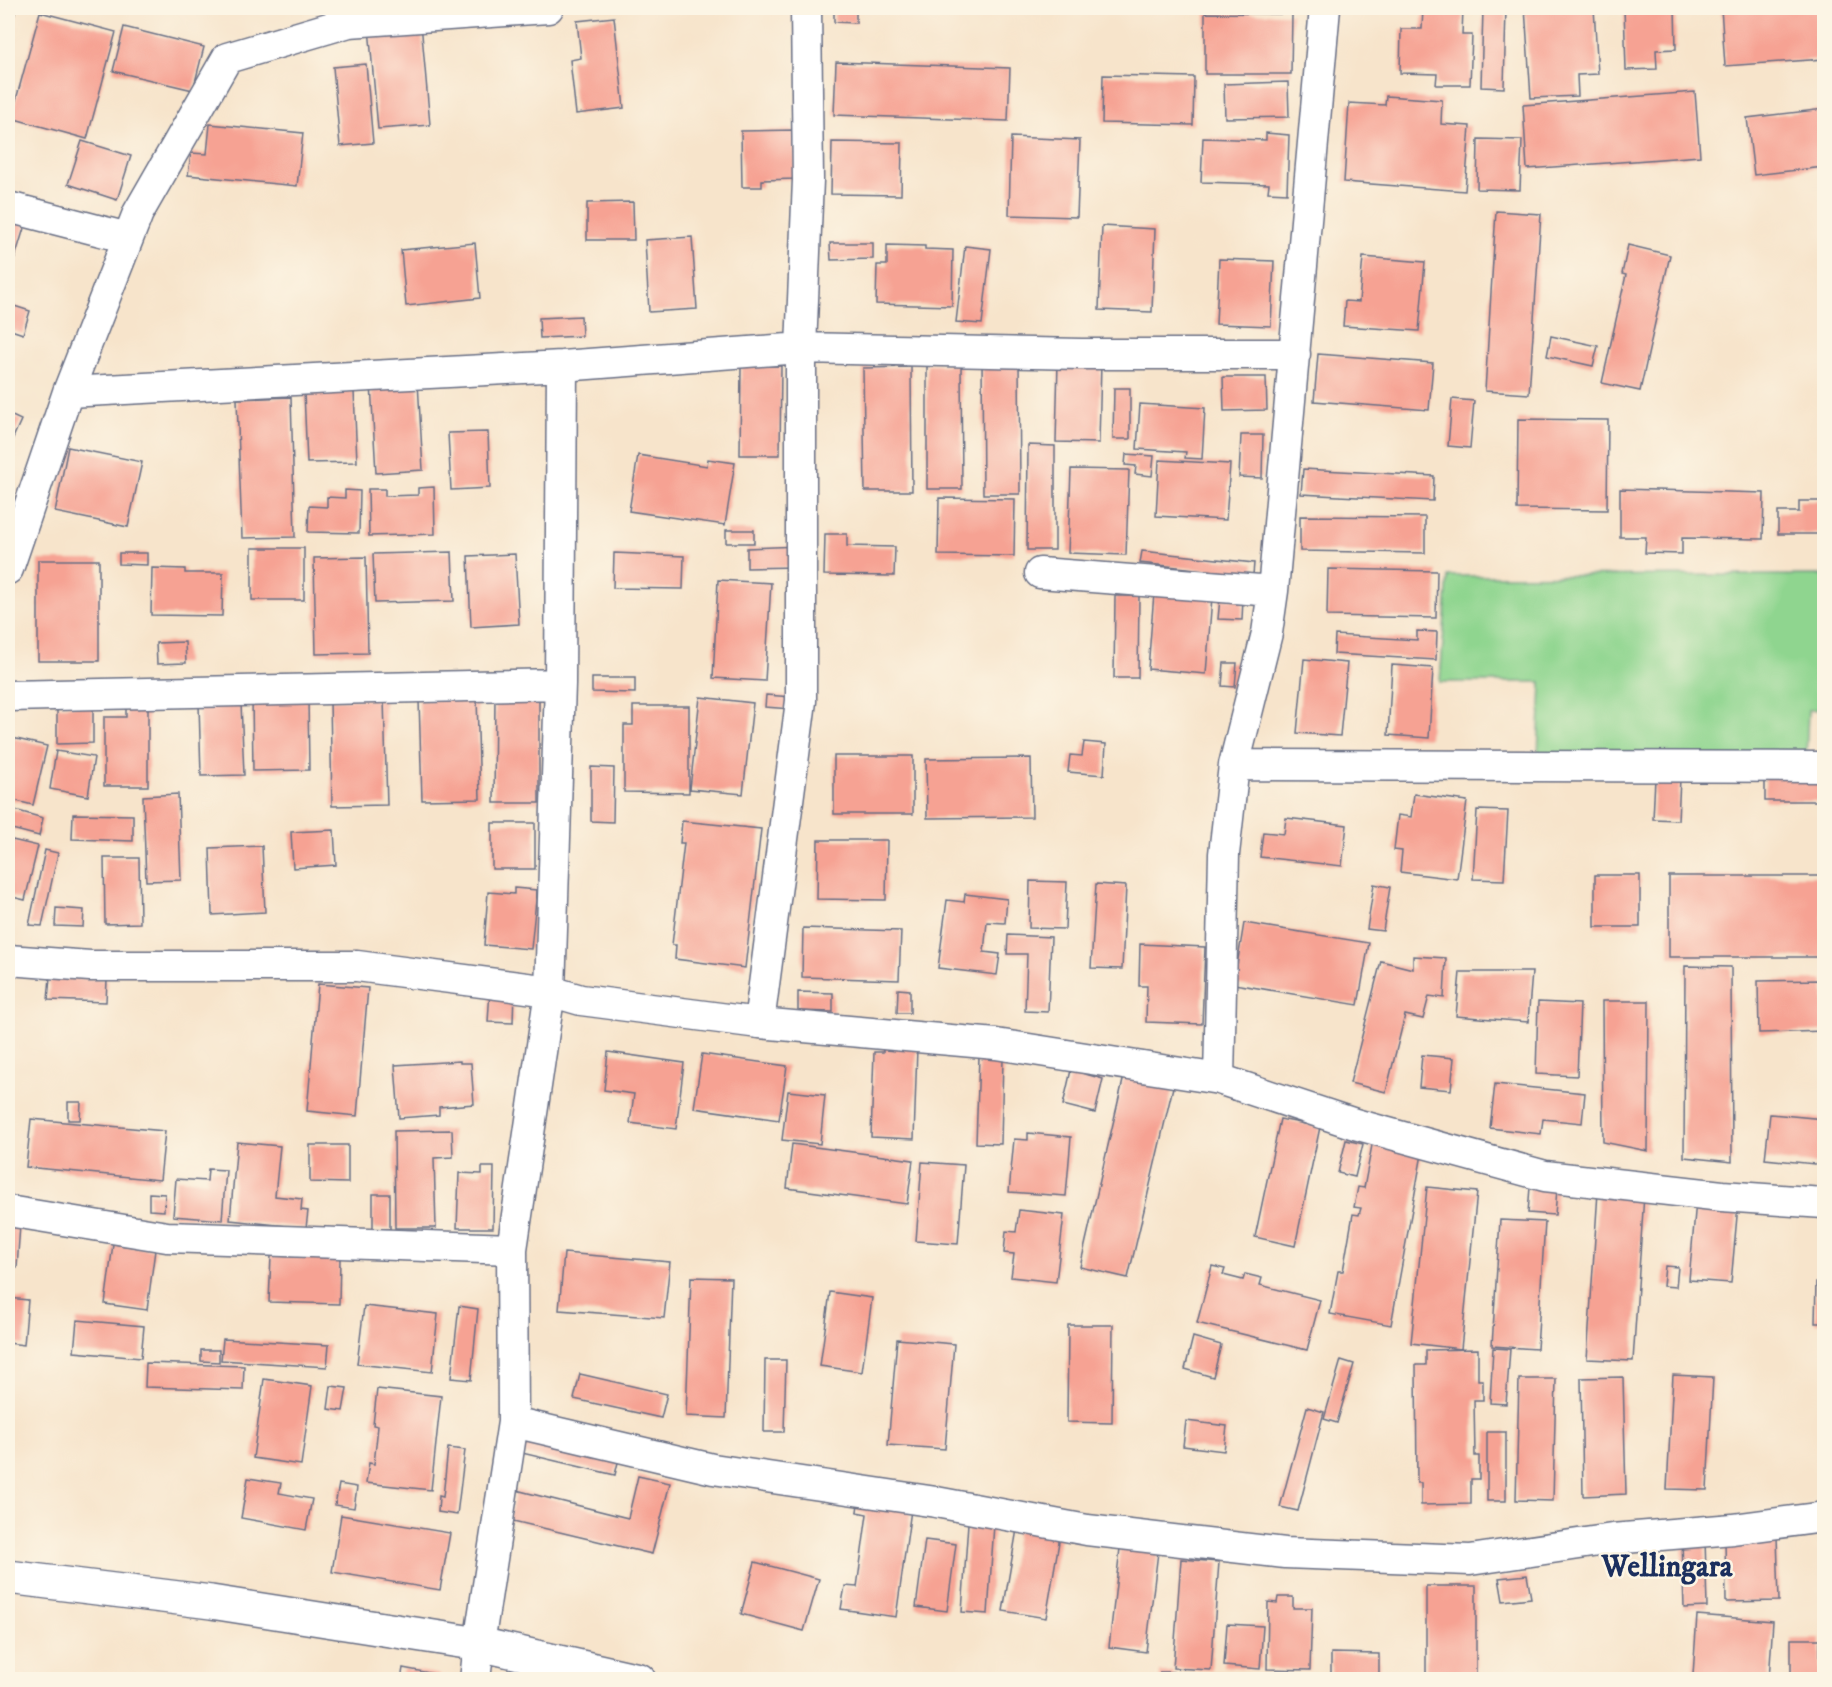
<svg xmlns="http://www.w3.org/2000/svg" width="1832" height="1687" font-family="'IM FELL DW Pica',serif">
	<rect width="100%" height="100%" fill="#fcf5e5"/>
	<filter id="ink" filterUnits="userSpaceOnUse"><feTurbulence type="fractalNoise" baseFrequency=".0167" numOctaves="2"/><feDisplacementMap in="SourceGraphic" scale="12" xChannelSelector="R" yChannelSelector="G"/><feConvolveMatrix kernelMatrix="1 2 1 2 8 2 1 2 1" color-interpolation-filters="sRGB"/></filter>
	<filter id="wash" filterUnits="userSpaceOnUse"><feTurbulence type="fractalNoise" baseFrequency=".008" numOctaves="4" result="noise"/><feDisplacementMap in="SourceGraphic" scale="24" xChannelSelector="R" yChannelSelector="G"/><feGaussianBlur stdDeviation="1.35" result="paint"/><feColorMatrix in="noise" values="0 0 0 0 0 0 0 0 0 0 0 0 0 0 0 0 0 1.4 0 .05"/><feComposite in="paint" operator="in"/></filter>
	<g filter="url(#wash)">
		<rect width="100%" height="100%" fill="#f7e4cb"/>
		<path fill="#8fd58f" stroke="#558276" stroke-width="1.5" d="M1824,575V709L1808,710L1806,758H1538L1541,682H1440L1448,576Z"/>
		<g id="blocks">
			<path fill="#f6a293" d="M8,8H16L8,45Z
				M834,8H856V23L834,22Z
				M1423,8H1463L1462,35H1472L1470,85H1436L1437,74L1400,73L1401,29H1422Z
				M1483,8H1506L1504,88L1481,87Z
				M1525,8H1594L1598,74L1577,75L1578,96L1531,98Z
				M1624,8H1675L1676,49L1656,50L1657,69L1626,70Z
				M1721,8H1824V59L1725,66Z
				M40,12L116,32L87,139L11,118Z
				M1205,13L1292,14L1291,74H1205Z
				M614,17L624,108L576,114L570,60L581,58L577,21Z
				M421,23L430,125L378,129L369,28Z
				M124,27L204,47L193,90L113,71Z
				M836,62L1010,68L1008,121L834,115Z
				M366,64L373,143L340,146L333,67Z
				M1103,75L1194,77L1193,125L1102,123Z
				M1288,82L1289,117L1225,118L1224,84Z
				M1695,92L1700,156L1527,169L1523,105Z
				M1386,96L1442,100L1441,124L1470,126L1465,191L1344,182L1349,103L1385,105Z
				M1824,109V167L1754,175L1747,118Z
				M210,124L303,133L297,186L188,175L191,153L207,154Z
				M795,130L796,179L762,180V187H742L741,131Z
				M1266,133L1289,135L1287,193L1268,192L1269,184L1201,182L1203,138L1266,140Z
				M1011,137L1080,140L1077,217L1009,215Z
				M1478,139L1522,140L1520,190L1477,189Z
				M82,141L131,156L117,200L68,184Z
				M832,142L902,143L901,195L831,194Z
				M633,202L634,240H587V203Z
				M1496,211L1541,214L1529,394L1485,391Z
				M8,219L25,225L8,280Z
				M1102,226L1155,229L1152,312L1099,310Z
				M692,237L697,309L649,312L645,240Z
				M475,243L480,298L406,306L401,250Z
				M830,243H873V259L831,260Z
				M887,245L925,246V249L953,250L952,306L876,304L877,265H887Z
				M1628,245L1670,255L1640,391L1602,383L1626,275L1622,274Z
				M965,246L991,249L982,324L956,322Z
				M1363,257L1425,262L1419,331L1343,326L1345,301L1359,302Z
				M1219,259L1274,261L1271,326L1216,324Z
				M8,304L30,311L23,334L8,329Z
				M581,316L582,336L540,338L539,318Z
				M1551,336L1598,346L1593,366L1547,356Z
				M1318,354L1433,363L1429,410L1314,401Z
				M982,359H1019L1020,494H983Z
				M1058,362L1101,363L1099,443L1056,442Z
				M927,365H961L962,489H927Z
				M741,366H781L780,455H740Z
				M911,367L912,491H865L863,368Z
				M1223,377H1266L1267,410L1224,411Z
				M418,382L423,470L376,473L371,384Z
				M1114,388H1130V439H1113Z
				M354,391L357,462L307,463L304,392Z
				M291,397L295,537L242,538L237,399Z
				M1452,399L1474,401L1470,448L1448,446Z
				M1140,404L1205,408L1202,459L1185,458L1186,452L1137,449Z
				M8,414L21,420L8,449Z
				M1518,419L1608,420L1607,510L1517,509Z
				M488,432L490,488L451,490L448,433Z
				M1241,435H1263L1262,478L1239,477Z
				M1028,445L1055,446V550H1027Z
				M68,447L142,462L128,527L55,512Z
				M1126,454L1154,456L1152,476L1135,474L1136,466L1125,465Z
				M638,455L707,466L708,459L735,463L725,525L629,511Z
				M1159,460L1230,464L1226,520L1156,516Z
				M1071,469L1129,470L1126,555L1068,553Z
				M1303,469L1434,476L1433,501L1301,494Z
				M434,487L435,534L369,536L368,489H385V496L418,495V488Z
				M1620,489L1764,493L1763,539L1682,538V554L1645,553L1646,537H1620Z
				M345,490L360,491L359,533L308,532L309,506L327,507V497L345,498Z
				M939,498L1015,499L1014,556L938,555Z
				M1799,501H1824V534H1778V512H1799Z
				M1300,516L1425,517V553L1300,551Z
				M726,530H754V543H726Z
				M825,534H847V546L895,547L894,576L824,575Z
				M799,546V567L747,568V548Z
				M252,548H304V600H252Z
				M1142,551L1254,563L1253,575L1140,563Z
				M452,552L454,601L375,603L373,554Z
				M119,553H147V565L119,564Z
				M614,553L684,556L683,589L613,588Z
				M515,554L519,624L471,627L468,556Z
				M366,557L368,653L316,654L314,558Z
				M38,560H99V661H38Z
				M152,568L185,569V573H223L222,616L151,615Z
				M1328,569L1437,571L1436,618L1327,616Z
				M718,580L771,583L765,681L713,678Z
				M1154,593L1212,597L1206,674L1148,669Z
				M1115,596H1139L1138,678H1114Z
				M1220,598L1243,599L1242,620L1218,619Z
				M1417,631L1437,632L1436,660L1334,654L1335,635L1417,640Z
				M185,642L186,663L157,664L156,643Z
				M1304,659L1347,663L1340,736L1297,733Z
				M1224,663H1237L1235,687L1222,686Z
				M1392,665L1433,668L1429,738L1388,735Z
				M592,678H635V693L592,692Z
				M495,695H539V803H494Z
				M766,695L792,697L791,709L765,707Z
				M252,697H308L309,770L253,771Z
				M700,697L753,703L743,794L690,789Z
				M477,698L480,799L422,800L419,700Z
				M384,699L387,805L332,806L330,700Z
				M241,703L244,775L201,776L199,704Z
				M93,705V743L57,744V706Z
				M633,706H689V793L624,792V725H633Z
				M126,707H148V786H104V717H126Z
				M8,737L47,746L33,805L8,799Z
				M1084,742L1106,744L1104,775L1068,772L1070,755L1082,756Z
				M56,751L94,757L88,796L50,789Z
				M834,756H913V814H834Z
				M1031,758L1032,817L927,818L926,759Z
				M591,767L614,768L613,822L591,821Z
				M1824,774V789H1821V801H1765V775Z
				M1655,778L1680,779L1678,820L1653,819Z
				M178,794L181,880L146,881L143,796Z
				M1414,794L1467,801L1457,879L1400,872L1402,851L1394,850L1398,815L1411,817Z
				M8,808L43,818L39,836L8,828Z
				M1477,810L1508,811L1504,880L1473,879Z
				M73,814L133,815V841L72,839Z
				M1286,818L1347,825L1342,866L1260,857L1263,832L1284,834Z
				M682,821L761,829L745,968L675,959L676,945H672L684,843H680Z
				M492,823H535V869H492Z
				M334,830L336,865L293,868L291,832Z
				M8,839L38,846L25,900L8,896Z
				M818,840H887L886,900L817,899Z
				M262,846L265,912L212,915L210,848Z
				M45,850L58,853L42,926L29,925Z
				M104,858H139L140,923L105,924Z
				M1595,875H1640V927H1595Z
				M1669,876H1822V957H1669Z
				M1030,881L1067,882L1065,929L1029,928Z
				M1096,884L1126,886L1122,969L1091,968Z
				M1374,884L1390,887L1383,931L1367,929Z
				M514,888L537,890L531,949L484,945L488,892L514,894Z
				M965,894L1007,899L1005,923L987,922L984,952L1000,954L997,975L938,968L947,900L964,902Z
				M56,908L84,910L83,927L55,926Z
				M1244,923L1369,943L1358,1005L1234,984Z
				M803,928L901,931L899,980L802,977Z
				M1008,935L1051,937L1048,1012L1025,1011L1027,954H1007Z
				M1140,944L1205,947L1202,1024L1146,1022L1147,986H1139Z
				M1413,956L1446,958L1444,998L1429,996L1423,1019L1405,1015L1386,1092L1350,1083L1381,961L1413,969Z
				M1685,966L1731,967L1732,1162L1684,1157Z
				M1460,972H1532L1528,1022L1456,1016Z
				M50,977L107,980L106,1002L48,1000Z
				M1824,980V1031L1759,1033L1758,981Z
				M318,984L368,988L357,1116L307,1111Z
				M898,989L910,990V1013H897Z
				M490,990L514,991L513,1023L488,1022Z
				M798,992L833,993V1012L798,1011Z
				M1602,1001H1649L1648,1151L1603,1142Z
				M1538,1002L1580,1004L1577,1076L1536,1074Z
				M883,1047L917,1048L914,1139L871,1137L874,1052H883Z
				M608,1052L684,1063L676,1129L630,1123L634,1094L604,1090Z
				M702,1054L787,1066L779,1120L694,1108Z
				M1422,1055L1454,1058L1451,1090L1419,1087Z
				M979,1056L1003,1058L1001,1144L976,1143Z
				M460,1061V1063H471L474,1104L439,1107V1115L399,1118L395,1065Z
				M1071,1070L1103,1079L1095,1113L1063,1105Z
				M1124,1076L1173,1087L1128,1278L1080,1267Z
				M1495,1084L1585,1093L1582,1123L1543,1119L1541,1134L1490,1128Z
				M788,1091L825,1095L820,1144L782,1140Z
				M68,1102H81L80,1120H68Z
				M1770,1114L1824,1119V1165L1765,1159Z
				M31,1119L165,1131L160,1180L26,1167Z
				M1280,1119L1320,1127L1295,1246L1255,1237Z
				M452,1130L453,1157L434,1158L436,1228H395L394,1131Z
				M1028,1133L1071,1137L1066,1196L1009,1192L1014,1139L1028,1140Z
				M1346,1140L1363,1144L1355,1177L1338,1173Z
				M237,1142L280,1146L275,1196L302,1199L301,1210L308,1211L306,1228L230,1220Z
				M792,1144L913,1160L907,1204L787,1188Z
				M310,1145H348V1183L310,1182Z
				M1372,1145L1422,1154L1391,1325L1330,1314L1338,1271H1343L1353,1214L1359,1215L1361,1208L1354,1207L1358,1187L1364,1188Z
				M922,1162L964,1165L958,1244L916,1241Z
				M482,1167H494L493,1228H457L459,1173L482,1174Z
				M208,1169L226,1170L222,1220L173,1216L176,1179L207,1181Z
				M1427,1187L1477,1192L1461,1349L1411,1343Z
				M1530,1187L1557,1188L1555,1215L1528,1213Z
				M1598,1192L1644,1195L1633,1361L1587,1359Z
				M149,1193L165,1194L164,1211L149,1210Z
				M373,1194H390V1229H373Z
				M1696,1201L1738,1205L1731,1283L1689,1280Z
				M1019,1210L1064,1215L1056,1282L1011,1277L1014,1254L1004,1253L1006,1231L1016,1232Z
				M1500,1220L1545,1222L1537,1349L1492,1346Z
				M8,1225H20L17,1268H8Z
				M113,1244L155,1250L147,1310L105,1304Z
				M564,1253L670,1262L664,1318L559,1310Z
				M271,1256L340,1258L339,1304L269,1302Z
				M1212,1266L1225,1269L1223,1275L1243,1280L1245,1274L1262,1278L1260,1285L1320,1300L1307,1350L1197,1323Z
				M1665,1266L1678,1267L1676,1287L1663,1286Z
				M691,1277L731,1278L726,1418L686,1416Z
				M1816,1282H1824V1323H1815Z
				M830,1292L872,1298L862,1372L820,1366Z
				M8,1298L28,1300L24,1345L8,1343Z
				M364,1306L438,1314L432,1372L357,1364Z
				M459,1306L478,1309L471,1380L451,1378Z
				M77,1320L144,1326L141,1358L74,1352Z
				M1068,1325H1113L1112,1423L1067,1422Z
				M1193,1337L1221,1345L1213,1377L1185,1369Z
				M223,1339L329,1345L327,1367L221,1360Z
				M897,1339L954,1344L945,1449L888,1445Z
				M1493,1348L1510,1349L1506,1404L1490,1403Z
				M1478,1349V1380H1483V1400H1474L1475,1456H1479V1479H1471V1504L1421,1505V1483H1417L1416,1365H1426V1350Z
				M201,1350H219V1362L201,1361Z
				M765,1360H786L784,1432H764Z
				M1341,1360L1354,1364L1337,1423L1324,1419Z
				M146,1363L244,1366L243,1390L145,1387Z
				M580,1374L667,1394L661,1418L574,1399Z
				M1673,1375L1713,1377L1707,1490L1667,1489Z
				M1623,1377L1626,1494L1583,1496L1581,1378Z
				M264,1379L312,1386L301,1465L253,1458Z
				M1519,1379H1556L1553,1501L1516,1500Z
				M331,1386L347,1388L343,1411L328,1409Z
				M377,1389L441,1396L431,1490L366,1483L369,1463L374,1464L378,1426L373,1425Z
				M1307,1407L1324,1412L1298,1511L1280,1507Z
				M1186,1421L1227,1426L1224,1451L1183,1446Z
				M1487,1432H1506V1501H1487Z
				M526,1437L619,1458L615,1475L522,1453Z
				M448,1448L465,1450L457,1515L438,1512L439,1496L443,1497Z
				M638,1476L670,1483L652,1554L509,1520L516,1490L628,1518Z
				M248,1478L281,1483L279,1493L312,1499L306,1530L241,1518Z
				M339,1484L357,1487L354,1508L335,1505Z
				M858,1503L911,1510L896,1617L841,1609L845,1586L857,1587L867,1514L857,1512Z
				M341,1515L450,1533L440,1590L332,1572Z
				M968,1523L994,1524L988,1614L962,1612Z
				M1017,1529L1060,1536L1046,1618L1003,1611Z
				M1777,1536L1779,1601L1726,1602L1725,1537Z
				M1682,1539H1705L1707,1607L1684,1608Z
				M925,1540L956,1544L947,1611L916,1607Z
				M1120,1548L1158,1552L1146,1652L1109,1647Z
				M1181,1559L1219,1562L1211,1670L1173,1668Z
				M755,1562L819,1579L804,1631L741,1614Z
				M1527,1575L1531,1598L1503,1601L1499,1578Z
				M1426,1586H1476V1680H1426Z
				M1278,1597H1293V1608H1312L1310,1670L1267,1669L1268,1602L1277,1603Z
				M1697,1615L1773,1621L1769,1680L1693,1675Z
				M1227,1624L1263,1626L1260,1669L1224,1666Z
				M1791,1639H1820V1680H1791Z
				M1331,1653L1379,1654V1680H1331Z
				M403,1668L440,1675V1680H401Z
				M1160,1672H1173V1680H1160Z"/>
		</g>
	</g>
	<g filter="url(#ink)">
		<use href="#blocks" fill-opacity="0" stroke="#686e84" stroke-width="1.5"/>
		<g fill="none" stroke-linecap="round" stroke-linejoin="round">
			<defs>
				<path id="minor" d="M8,207L128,238
					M68,392L562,366L801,348L1081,354H1295
					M8,569L68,392L138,213L227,58L349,22L548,8
					M1040,573L1273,591
					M8,696L560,684
					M1234,765L1267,633L1273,591L1325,8
					M8,960L90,966H357L550,991L581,1000L759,1023L996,1044L1219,1079L1355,1124L1545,1176L1722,1196L1824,1203
					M759,1023L801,701V348L808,180L806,8
					M1219,1079L1224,854L1234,765L1824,767
					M8,1211L167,1237L512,1249
					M513,1422L713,1469L936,1502L1087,1530L1285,1553L1470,1560L1612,1539L1733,1529L1824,1517
					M475,1680L479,1644L513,1422L512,1249L550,991L560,684L562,366"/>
				<path id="tertiary" d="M8,1577L211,1602L479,1644L639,1680"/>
			</defs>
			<use href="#minor" stroke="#686e84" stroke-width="33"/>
			<use href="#tertiary" stroke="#686e84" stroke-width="36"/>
			<use href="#minor" stroke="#fff" stroke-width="30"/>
			<use href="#tertiary" stroke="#fff" stroke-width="33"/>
		</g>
	</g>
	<g text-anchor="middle" stroke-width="5" stroke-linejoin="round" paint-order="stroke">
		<g font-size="30" font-weight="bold" fill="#1b2f5e" stroke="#fcf5e5">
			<text x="1667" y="1576">Wellingara</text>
		</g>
	</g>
	<rect width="1832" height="1687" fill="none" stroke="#fcf5e5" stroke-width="30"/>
</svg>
